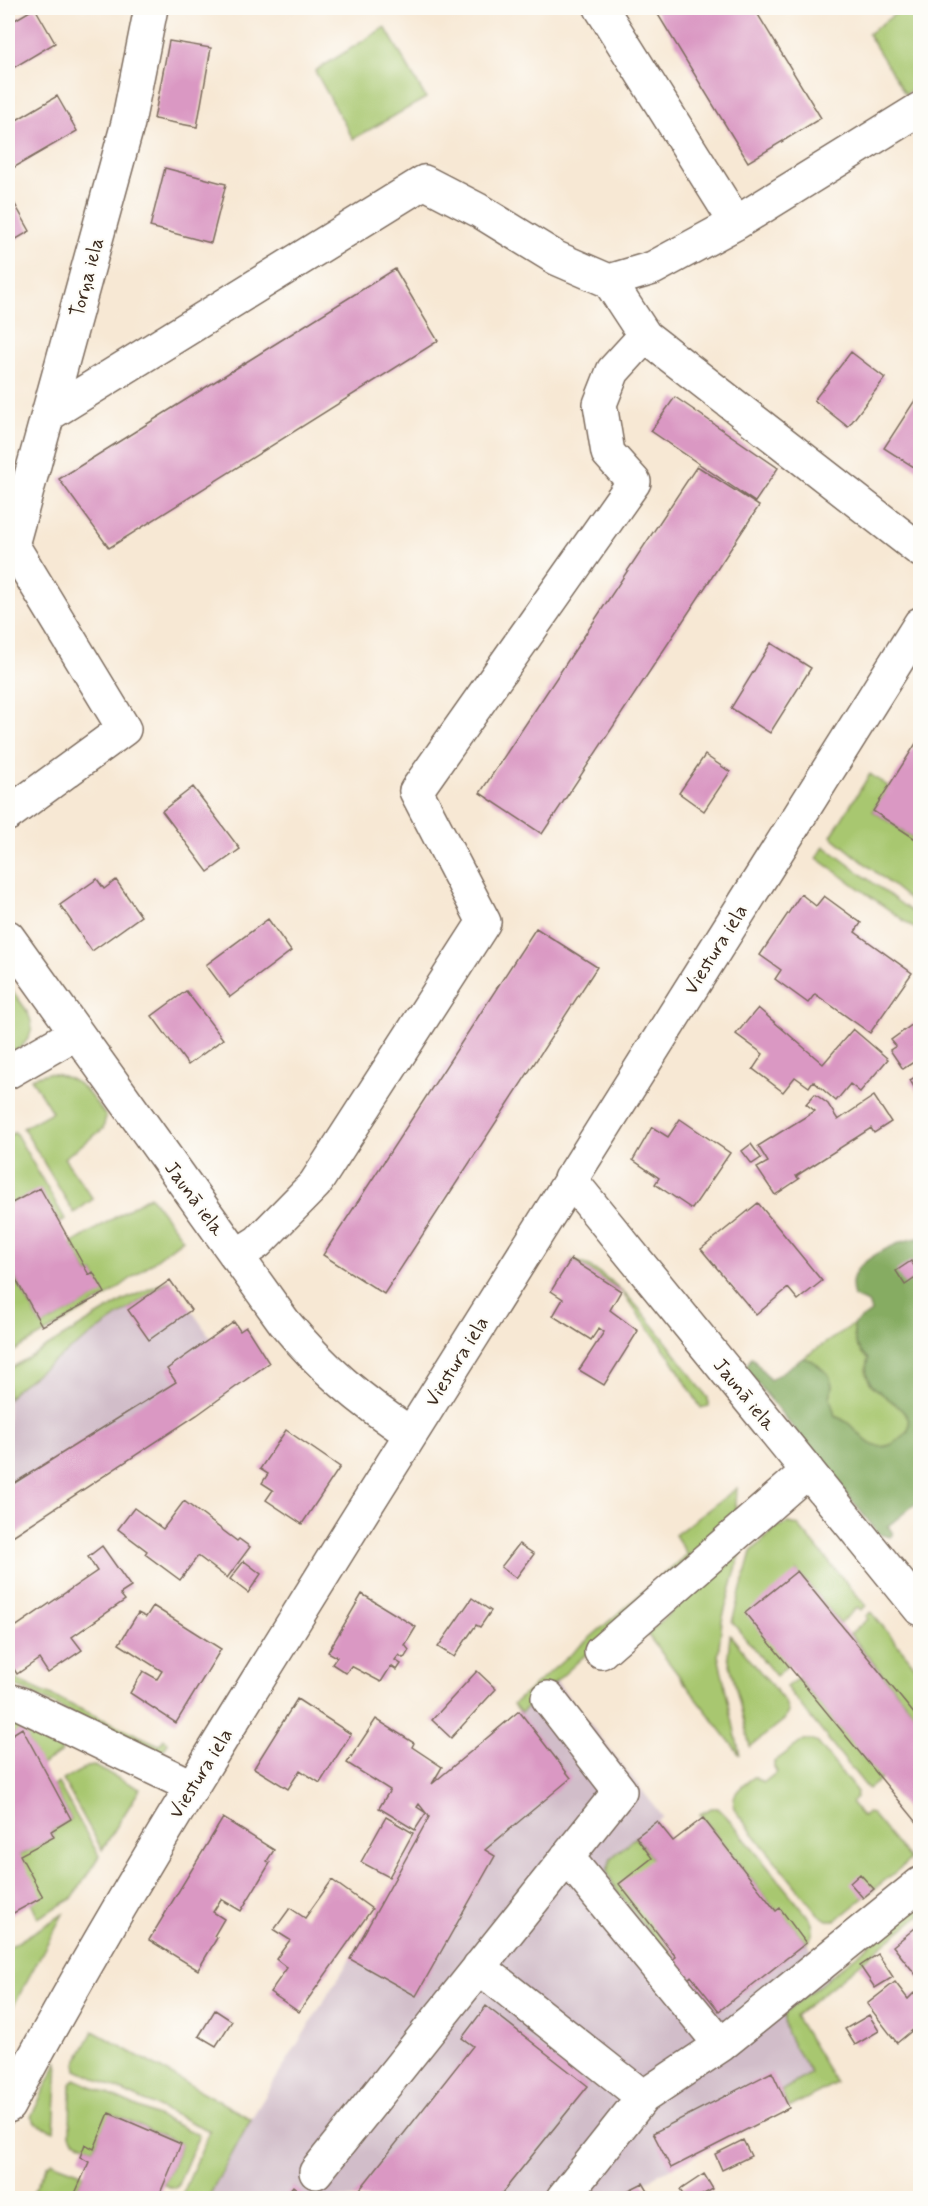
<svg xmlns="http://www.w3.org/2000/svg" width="928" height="2206" font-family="Mynerve,sans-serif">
	<rect width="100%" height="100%" fill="#fdfcf7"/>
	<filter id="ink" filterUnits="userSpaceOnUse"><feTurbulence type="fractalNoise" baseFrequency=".0167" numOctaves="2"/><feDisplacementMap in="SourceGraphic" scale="12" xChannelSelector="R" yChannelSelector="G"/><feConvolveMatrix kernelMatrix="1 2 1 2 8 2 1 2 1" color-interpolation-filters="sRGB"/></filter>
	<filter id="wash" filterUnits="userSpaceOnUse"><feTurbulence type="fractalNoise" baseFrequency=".008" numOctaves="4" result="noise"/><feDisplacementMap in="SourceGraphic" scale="24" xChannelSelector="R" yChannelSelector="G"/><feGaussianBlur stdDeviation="1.35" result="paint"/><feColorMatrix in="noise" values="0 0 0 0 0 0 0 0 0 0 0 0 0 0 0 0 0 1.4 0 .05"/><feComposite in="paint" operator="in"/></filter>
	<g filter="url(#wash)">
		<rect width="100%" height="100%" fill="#f7e8d4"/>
		<path fill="#d1bdc9" d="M170,1280L211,1338L234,1322L240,1330L246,1327L269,1363L197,1415L8,1539V1399L15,1390L40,1371Z
			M550,1673L663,1817L657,1821L673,1841L703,1818L776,1910L780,1908L837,1982L795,2016L836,2083L613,2198H208L251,2119L350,1959L429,1819V1817L419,1804L432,1784L519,1711L513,1704Z"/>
		<path fill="#a8c76f" stroke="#727846" stroke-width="1.5" d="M899,11L920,18V84L905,94L868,34Z
			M385,27L426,98L353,139L315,71Z
			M870,774L889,787L873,811L920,842V908L831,836Z
			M824,846L920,918V932L817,858Z
			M8,985C26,1010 47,1028 15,1052L8,1041Z
			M48,1073C81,1077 87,1092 106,1116L103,1129L64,1158L93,1199L74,1213L23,1128L52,1112L31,1078Z
			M15,1132L65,1219L59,1223L40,1189L8,1205V1136Z
			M150,1196L183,1239L108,1296L13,1352L8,1342V1265L42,1326L104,1293L93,1272L89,1275L71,1244Z
			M571,1259C626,1275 674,1354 708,1398L709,1406L701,1408L671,1358L621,1291Z
			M170,1280L40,1371L15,1390L8,1399V1370L124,1300Z
			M854,1324C853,1340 856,1348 868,1359C865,1369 865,1377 872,1385C883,1398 928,1418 901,1437C897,1440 894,1444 890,1445C870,1453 860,1433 848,1423C844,1420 839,1418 835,1416L830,1398L832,1385L813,1361L803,1358Z
			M737,1488L735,1520L521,1713L513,1704L687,1554L675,1535Z
			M788,1523L798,1525L802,1530L866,1606L861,1610L858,1607L840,1623L797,1571L788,1665L776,1676L732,1622L751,1552L777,1527Z
			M742,1547L722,1621L718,1655L740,1755L647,1634Z
			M871,1612L920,1672V1721L850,1634L868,1619L866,1616Z
			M730,1635L785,1702L788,1712L784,1720L750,1747L728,1656Z
			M8,1676L159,1745L164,1739L168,1743L163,1751L158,1756L23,1689L8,1684Z
			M798,1678L882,1778L868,1789L786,1687Z
			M8,1720H12L62,1749L61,1753L41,1765L22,1729L8,1737Z
			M804,1740H813L818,1743L857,1792L856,1798L851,1803L862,1816L867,1813L872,1814L910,1860L836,1920H827L818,1914L736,1812C728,1794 741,1787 754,1777L763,1783L777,1772L774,1767V1762Z
			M94,1766L140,1789L102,1850L63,1780L87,1767Z
			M58,1783L99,1856L73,1898L38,1918L31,1903L20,1855L54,1837L51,1831L71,1819L53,1786Z
			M711,1808H718L727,1817L810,1919C815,1928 814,1935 806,1943L780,1909L776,1911L700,1814Z
			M636,1837L652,1858L676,1957L671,1961L615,1888L607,1871L611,1858Z
			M920,1904V1915L795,2016L836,2083L789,2108L781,2091L811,2073C802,2057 779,2032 785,2013Z
			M63,1914L8,2016V1948Z
			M93,2031L251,2119L208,2198H181L210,2131L77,2070L76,2063Z
			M58,2061L54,2131L36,2124L31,2117Z
			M75,2079L199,2135L177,2187L173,2188L164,2185L181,2144L110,2113L94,2149L74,2140L70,2134L71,2084Z
			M52,2162L84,2174L73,2198H30L47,2166Z"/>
		<path fill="#86ac62" stroke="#606b40" stroke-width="1.5" d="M920,1238V1323L916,1336L920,1347V1500L888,1526L893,1534L890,1537L879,1534L745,1368L752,1357L770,1380L803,1358L813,1361L829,1375L832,1385L830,1398L835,1416C839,1418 844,1420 848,1423C860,1433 870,1453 890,1445C894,1444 897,1440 901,1438C928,1418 883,1398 872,1385C866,1377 865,1369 868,1359C856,1348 853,1340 854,1324L871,1312L868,1303L854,1297C852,1290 851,1280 855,1273C864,1257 902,1239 920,1238Z"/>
		<g id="blocks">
			<path fill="#da98c3" d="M35,8L55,43L8,71V24Z
				M654,8H754L821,118L748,162Z
				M169,41L211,48L197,127L154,119Z
				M57,96L77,131L8,171V125Z
				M165,168L226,184L211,243L150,227Z
				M8,192L30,231L8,244Z
				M395,269L438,341L109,548L59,479Z
				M851,352L885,378L848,427L814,400Z
				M675,397L778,468L755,502L651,431Z
				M917,397L920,399V471L884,448Z
				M697,466L759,506L542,834L480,793Z
				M771,643L811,668L770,733L731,708Z
				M920,737V842L873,811Z
				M705,755L730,772L704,811L679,793Z
				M193,787L240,849L208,872L162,811Z
				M97,879L104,889L116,880L141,916L92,951L60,905Z
				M801,894L816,906L824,896L861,923L855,932L912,973L870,1033L815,994L808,1003L775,979L781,970L760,955Z
				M268,919L291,951L230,997L206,965Z
				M536,928L597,967L384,1294L323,1255Z
				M186,991L223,1039L188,1065L152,1016Z
				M758,1008L823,1064L853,1029L888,1059L860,1092L850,1084L836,1101L813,1081L809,1087L795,1077L783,1092L753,1069L763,1054L736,1034Z
				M920,1019V1058L903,1069L890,1050L896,1046L891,1040Z
				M920,1074V1091L917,1092L910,1080Z
				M815,1094L828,1104L838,1120L874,1096L891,1122L874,1133L871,1128L796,1176L799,1179L775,1195L757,1168L768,1162L758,1146L815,1111L806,1104Z
				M680,1119L730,1153L692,1209L655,1184L659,1178L633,1160L652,1127L668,1137Z
				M751,1144L761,1158L752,1164L742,1151Z
				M40,1188L89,1275L93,1272L105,1293L42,1326L8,1265V1205Z
				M758,1203L822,1281L798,1300L788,1288L756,1315L701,1249Z
				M571,1259L621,1291L610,1310L638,1331L604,1385L579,1370L604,1332L599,1328L591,1340L553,1316L563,1299L551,1291Z
				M911,1261L920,1275L905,1285L896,1271Z
				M170,1280L191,1310L149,1340L128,1310Z
				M234,1322L240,1331L246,1327L269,1363L197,1415L8,1539V1487L176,1382L167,1369Z
				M286,1430L340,1467L302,1524L266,1500L273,1490L262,1483L268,1474L260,1469Z
				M184,1501L237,1541L239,1539L250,1547L227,1578L198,1556L180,1580L145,1554L147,1551L118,1529L134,1508L163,1529Z
				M519,1544L534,1554L516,1578L501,1567Z
				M102,1546L131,1587L120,1594L125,1600L72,1637L82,1650L48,1673L39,1659L17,1674L8,1660V1632L97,1571L88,1557Z
				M244,1561L261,1574L248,1593L230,1579Z
				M797,1571L920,1721V1826L745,1613Z
				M362,1594L416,1627L405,1645L409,1650L405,1657L403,1658L399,1655L395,1660L401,1664L397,1670L391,1666L381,1682L351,1666L346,1673L332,1664L337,1657L328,1652Z
				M472,1598L491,1611L480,1627L476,1625L454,1657L438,1647Z
				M153,1606L221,1649L176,1723L130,1693L143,1671L157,1679L162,1671L119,1644L138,1613L146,1617Z
				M477,1671L496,1689L451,1738L432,1720Z
				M297,1699L351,1734L320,1783L300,1770L288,1789L254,1768Z
				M519,1711L571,1778L485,1850L495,1856L416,1996L350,1959L429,1817L428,1815L426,1813L419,1804L417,1807L426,1813L415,1830L379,1808L390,1790L347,1763L376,1719L414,1743L412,1747L442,1767L432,1784Z
				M22,1728L71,1819L51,1831L54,1837L20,1855L43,1897L8,1916V1737Z
				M386,1817L413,1833L389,1877L361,1862Z
				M223,1818L274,1850L267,1861L270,1863L241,1911L221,1899L213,1912L224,1919L214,1936L217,1938L198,1970L149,1940Z
				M703,1818L776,1911L780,1908L806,1943L719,2011L691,1976L687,1980L671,1961L676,1957L619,1884L652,1858L636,1837L657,1821L673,1841Z
				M860,1874L874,1889L863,1898L850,1883Z
				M332,1880L372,1909L299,2012L270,1992L287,1968L276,1959L290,1940L274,1930L290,1908L305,1918Z
				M920,1924V1980L893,1946Z
				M878,1954L893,1977L875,1988L860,1966Z
				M895,1982L908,1999L914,1993L920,2001V2024L897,2043L867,2004Z
				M486,2006L588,2086L498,2198H353L473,2046L462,2038Z
				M215,2010L232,2021L216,2046L199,2036Z
				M869,2015L879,2031L855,2045L845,2029Z
				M772,2072L789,2108L671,2168L653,2133Z
				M109,2113L181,2144L158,2198H73L89,2162L80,2157L85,2144L94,2149Z
				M743,2140L751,2156L722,2170L715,2154Z
				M704,2174L713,2189L697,2198H685L680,2190Z
				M643,2183L652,2198H613Z
				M293,2186L308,2198H283Z"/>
		</g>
	</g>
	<g filter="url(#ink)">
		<use href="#blocks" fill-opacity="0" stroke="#7d6c5e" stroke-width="1.5"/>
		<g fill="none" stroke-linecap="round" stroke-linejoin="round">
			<defs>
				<path id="minor" d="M601,8L736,223L920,109
					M609,281L653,268L736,223
					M645,336L920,550
					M48,415L424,182L478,210L556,258L609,281L645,336L613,371L600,404L608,453L634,482L416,791L484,922L315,1184L258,1242L236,1256
					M8,538L124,729L8,814
					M12,545L128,123L151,8
					M8,937L284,1322C323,1369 360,1400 411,1434
					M8,1072L76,1033
					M570,1179L920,1609
					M601,1652L808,1471
					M8,1700L21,1704L191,1786
					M567,1857L721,2045
					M479,1967L643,2097
					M8,2106C113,1908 234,1719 352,1528C540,1225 731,925 920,624
					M316,2172L620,1791L548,1698
					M563,2198L643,2097L721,2045L920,1884"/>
			</defs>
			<use href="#minor" stroke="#7d6c5e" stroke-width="36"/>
			<use href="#minor" stroke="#fff" stroke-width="33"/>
		</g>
	</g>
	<g text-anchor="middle" stroke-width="4.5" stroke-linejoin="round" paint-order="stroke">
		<g font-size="20" fill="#3b2a1e" stroke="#fdfcf7">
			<text transform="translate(86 277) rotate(-75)" y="7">Torņa iela</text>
			<text transform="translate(715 949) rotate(-58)" y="7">Viestura iela</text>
			<text transform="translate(195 1198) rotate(54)" y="7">Jaunā iela</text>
			<text transform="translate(456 1361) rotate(-58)" y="7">Viestura iela</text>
			<text transform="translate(745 1394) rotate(51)" y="7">Jaunā iela</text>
			<text transform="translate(200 1773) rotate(-58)" y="7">Viestura iela</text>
		</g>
	</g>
	<rect width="928" height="2206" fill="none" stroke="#fdfcf7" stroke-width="30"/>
</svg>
